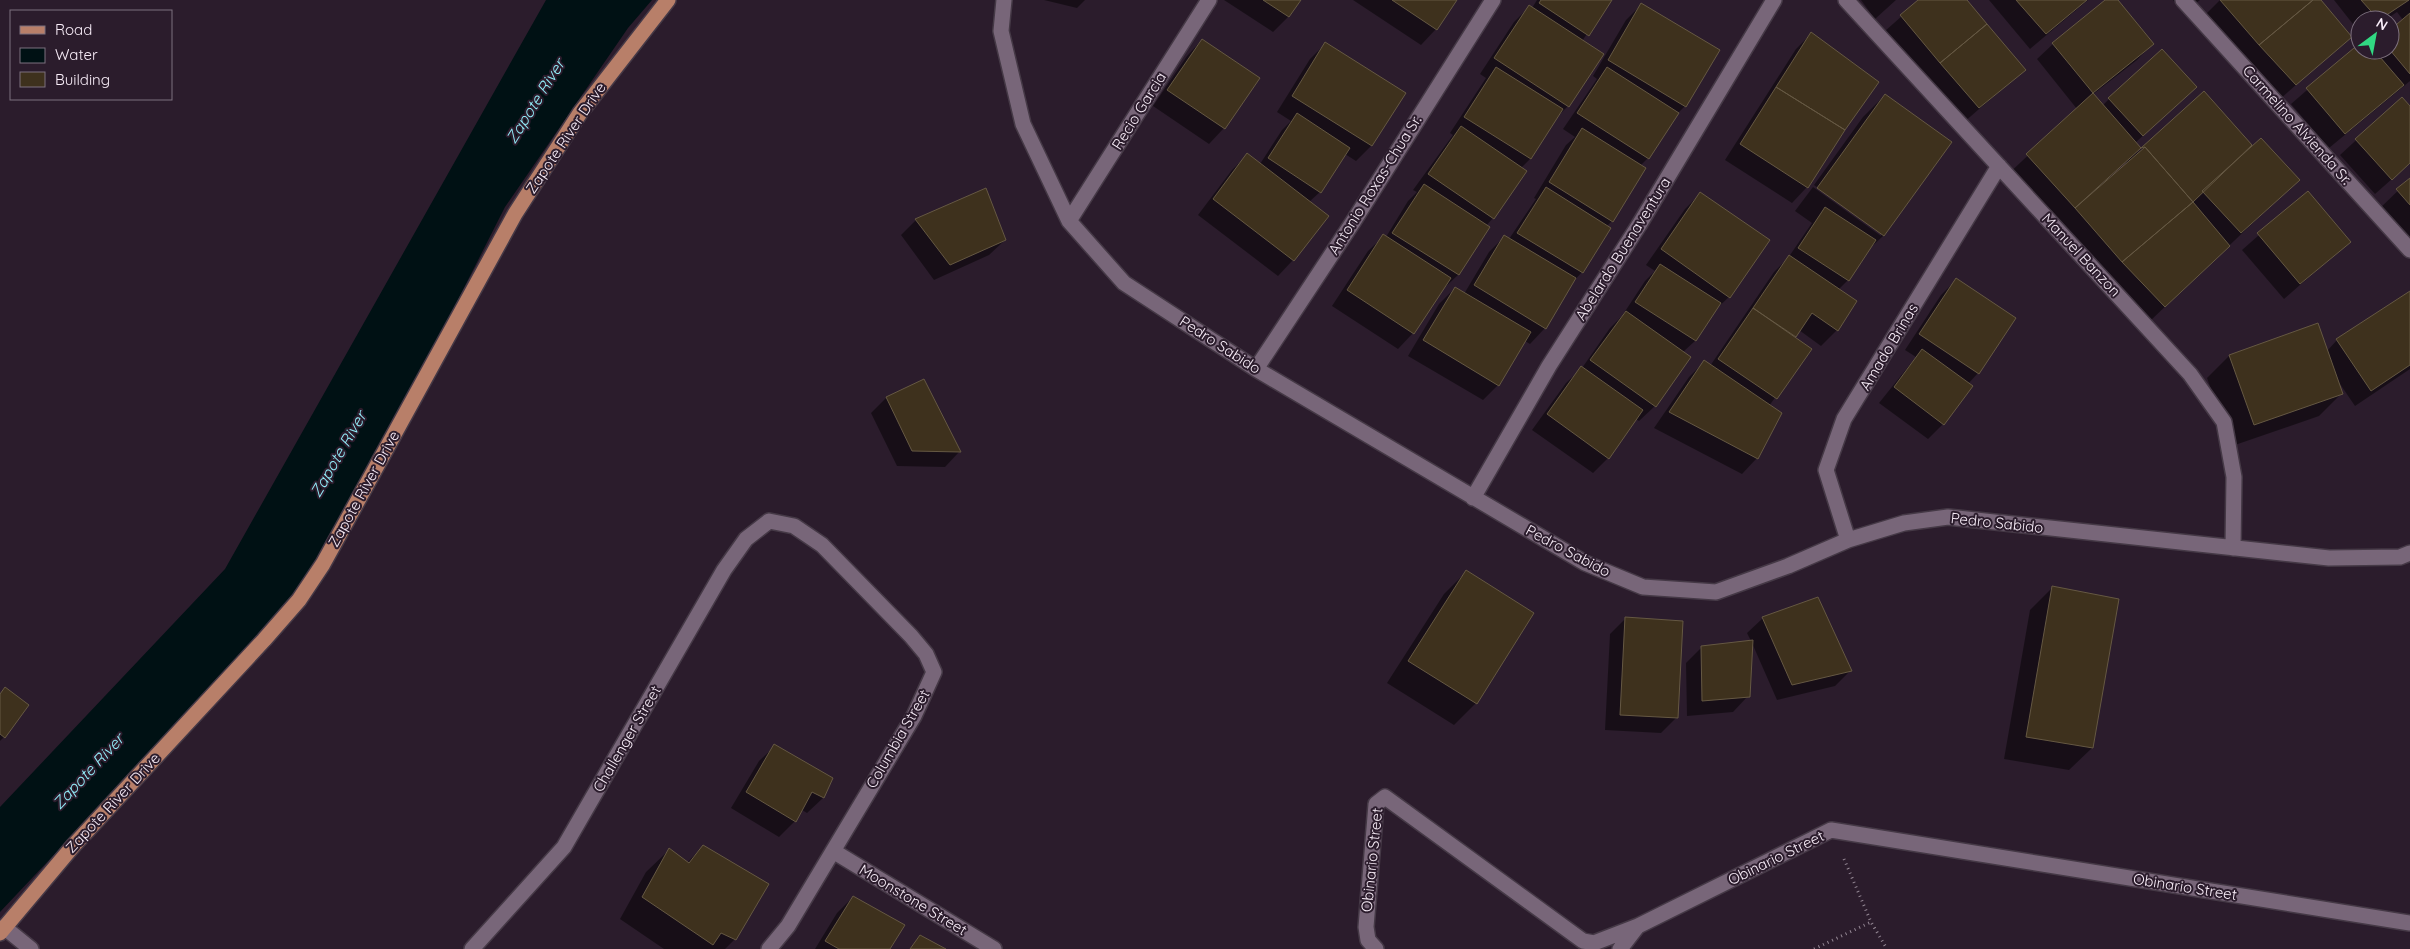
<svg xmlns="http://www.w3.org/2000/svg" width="2410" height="949" font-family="Quicksand,sans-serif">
	<rect width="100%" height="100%" fill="#2b1c2c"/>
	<path fill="#001114" d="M546,0H652L628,28L505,207L372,469L289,606L0,912V807L225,569Z"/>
	<path fill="#0007" fill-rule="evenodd" d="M1044,0H1085L1077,8Z
		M1224,0H1299L1288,17L1273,32Z
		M1353,0H1456L1436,29L1421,45Z
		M1537,0H1611L1582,41L1568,106L1555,119L1530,159L1521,168L1493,218L1486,226L1488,227L1458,275L1442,290L1413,333L1398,349L1332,306L1368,251L1384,236L1386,237L1408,201L1417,192L1413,190L1453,135L1450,133L1486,78L1480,74L1514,22L1530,6L1532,8Z
		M1861,0H1896L1875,19Z
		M1920,0H1965L2024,70L1963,123L1885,31Z
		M1989,0H2088L2030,49Z
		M2107,0H2116L2152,44L2137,60L2092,95L2102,106L2109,99L2180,102L2135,143L2139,148L2137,153L2204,92L2252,146L2298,180L2149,322L2004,178L2077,109L2037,59L2053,44ZM2130,162L2113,176L2112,175L2124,163Z
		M2173,0H2200L2183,13Z
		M2220,0H2319L2350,37L2279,100L2205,15Z
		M2334,0H2410V81L2329,148L2291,104L2360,44V50H2390V32L2403,20L2397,12L2385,20H2360V33Z
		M1641,5L1685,106L1675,116L1648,158L1640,166L1612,221L1606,227L1582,272L1573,282L1545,328L1530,344L1525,341L1498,385L1483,400L1408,356L1439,304L1455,288L1464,294L1489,252L1505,236L1509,239L1536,199L1534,198L1566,145L1575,137L1563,129L1597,79L1593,76L1626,20Z
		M1811,34L1877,82L1807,187L1792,203L1725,160L1796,49Z
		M1202,40L1258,78L1224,128L1209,144L1153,106L1187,56Z
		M1325,44L1404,94L1371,146L1356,161L1345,154L1320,192L1309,202L1293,260L1278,276L1198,215L1232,170L1247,155L1260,164L1282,130L1291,121L1277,112L1310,59Z
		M1885,95L1950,142L1883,236L1866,252L1848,280L1838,290L1856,302L1837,330L1821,346L1799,330L1794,338L1810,349L1769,406L1757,458L1742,474L1654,428L1689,377L1704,362L1710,366L1774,272L1788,258L1812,223L1795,211L1813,187L1881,236V233L1814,185L1863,117Z
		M2402,98L2410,107V163L2375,194L2340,155Z
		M2410,179V253L2375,213Z
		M2308,192L2349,242L2284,299L2242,250Z
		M1700,194L1729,297L1713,312L1695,341L1683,352L1655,406L1639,421L1636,419L1608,458L1593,473L1532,430L1566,383L1582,368L1610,328L1622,316L1645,281L1655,271L1646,265L1685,209Z
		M916,220L1005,240L989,255L934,280L901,235Z
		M1956,280L1978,373L1968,384L1943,424L1928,439L1879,403L1916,357L1905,350L1941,295Z
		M2410,294V369L2355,406L2338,381L2342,393L2319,416L2232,446L2207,378L2229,356L2327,351L2337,340Z
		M923,381L960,451L945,467L897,466L871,413L886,398Z
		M1466,572L1476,703L1454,725L1387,683L1444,594Z
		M2052,588L2118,600L2092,748L2069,770L2004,759L2030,610Z
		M1763,618L1850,671L1835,686L1777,700L1752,643L1748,696L1733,712L1687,716L1686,663L1702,647L1751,641L1747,633Z
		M1625,619L1677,717L1661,733L1605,730L1610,634Z
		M5,689L4,737L0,741V694Z
		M775,746L831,779L823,798L807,813L802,810L795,821L779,837L731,808L759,761Z
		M703,846L735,939L725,949H664L620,919L646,872L669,850L687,863Z
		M853,897L889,949H815L837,913Z"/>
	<path fill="#3e311d" stroke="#655843" d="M1263,0H1301L1289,17Z
		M1392,0H1457L1437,30Z
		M1541,0H1612L1589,36L1539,3Z
		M1918,0H1967L1987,24L1940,63L1900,15Z
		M2016,0H2087L2046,34Z
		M2105,0H2118L2154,44L2093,93L2052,43Z
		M2220,0H2313L2259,45Z
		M2313,0H2321L2352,37L2296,85L2259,45Z
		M2361,0H2409L2379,20Z
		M1641,3L1720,50L1686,107L1608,60Z
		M1529,5L1604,54L1569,107L1494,58Z
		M2410,13V74L2390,50V30Z
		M1987,24L2026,70L1979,108L1940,63Z
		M1811,32L1879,82L1845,130L1776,87Z
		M1202,39L1260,78L1225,129L1167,90Z
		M1325,42L1406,93L1372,146L1292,96Z
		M2360,43V50H2374L2404,85L2345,134L2306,88Z
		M2162,49L2197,87L2143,136L2108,98Z
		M1496,67L1563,109L1531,159L1464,117Z
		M1607,67L1679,113L1649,159L1577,113Z
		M1776,87L1845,130L1808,188L1740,144Z
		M2204,91L2252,145L2193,202L2145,147L2141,148Z
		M2093,93L2141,148L2075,208L2026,154Z
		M1885,94L1952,142L1884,236L1817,188Z
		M2402,97L2410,106V163L2392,180L2355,139Z
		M1297,113L1350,148L1321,193L1268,158Z
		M1461,126L1527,171L1494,219L1428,174Z
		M1582,128L1646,168L1613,222L1549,182Z
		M2261,138L2300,180L2241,233L2202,191Z
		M2145,147L2193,202L2122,262L2075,208Z
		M1247,153L1329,216L1294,261L1213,199Z
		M2410,178V205L2396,189Z
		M1424,184L1490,227L1459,275L1392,233Z
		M1546,187L1611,228L1583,273L1517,233Z
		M986,188L1006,240L950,265L915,219Z
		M2308,191L2351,242L2300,284L2257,233Z
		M1700,192L1770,240L1730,298L1661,249Z
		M2193,202L2230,246L2165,307L2122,262Z
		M1825,207L1876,240L1849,281L1798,248Z
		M1383,234L1451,278L1414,334L1347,290Z
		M1504,235L1576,278L1546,329L1474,285Z
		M1789,255L1857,301L1838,331L1812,313L1796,337L1753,308Z
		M1660,264L1721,303L1696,341L1635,302Z
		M1956,278L2016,318L1979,374L1919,334Z
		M1455,287L1531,332L1499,386L1423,340Z
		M2410,291V365L2371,391L2336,339Z
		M1753,308L1812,349L1777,399L1718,359Z
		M1626,311L1691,357L1656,407L1590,360Z
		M2318,323L2343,394L2254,425L2229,355Z
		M1922,349L1973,386L1944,425L1894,387Z
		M1704,360L1782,413L1758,459L1669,412Z
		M1581,366L1643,410L1609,459L1547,414Z
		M924,379L961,452L912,451L886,397Z
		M1466,570L1534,613L1477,704L1408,661Z
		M2052,586L2119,599L2093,748L2026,737Z
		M1818,597L1852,671L1792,685L1762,617Z
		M1625,617L1683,621L1678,718L1620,715Z
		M1753,640L1750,697L1702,701L1701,646Z
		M5,687L29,705L5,738L0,734V694Z
		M774,744L833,778L824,798L812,792L796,822L746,792Z
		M703,845L769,884L736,940L721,933L713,945L642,897L669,848L689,863Z
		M853,896L905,925L890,949H839L825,941Z
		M920,935L946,949H910Z"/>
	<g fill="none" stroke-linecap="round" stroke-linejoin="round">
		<defs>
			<path id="minor" d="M1004,0L1001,31L1023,124L1069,221L1124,283L1256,369L1585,563L1643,587L1716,592L1788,566L1848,540L1904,523L1948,517L2329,558L2400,557L2410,553
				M1846,0L2190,374L2224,422L2234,477L2233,548
				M2183,0L2410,250
				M1069,221L1209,0
				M1256,369L1353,222L1493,0
				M1473,498L1549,366L1639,225L1774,0
				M1848,540L1826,470L1844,419L1999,166
				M833,851L994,949
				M4,927L31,949
				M472,949L564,847L724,570L746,539L769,521L794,526L822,545L911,636L926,654L934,672L914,716L788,926L769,949
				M1376,949L1368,940L1366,927L1376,804L1385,797L1583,941L1594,943L1638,926L1831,830L2410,923
				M1620,949L1637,927"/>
			<path id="major" d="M0,933L74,845L264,640L299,600L323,564L515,214L580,113L668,0"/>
		</defs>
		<use href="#minor" stroke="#453946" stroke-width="18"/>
		<use href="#major" stroke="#453946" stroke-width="18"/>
		<path stroke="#958895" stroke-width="3" stroke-dasharray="1 4" stroke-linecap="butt" d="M1844,859L1871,922L1887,949
			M1814,949L1871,922"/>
		<use href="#minor" stroke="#786679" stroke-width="15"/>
		<use href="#major" stroke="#b87f69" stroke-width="15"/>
	</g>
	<g text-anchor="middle" stroke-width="4" stroke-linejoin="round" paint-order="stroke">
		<g font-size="15" fill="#f8edf8" stroke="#2b1c2c">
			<text transform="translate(1139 111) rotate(-58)" y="5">Recio Garcia</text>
			<text transform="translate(2297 125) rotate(48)" y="5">Carmelino Alvienda Sr.</text>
			<text transform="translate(566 138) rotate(-56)" y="5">Zapote River Drive</text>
			<text transform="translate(1375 185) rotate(-58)" y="5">Antonio Roxas-Chua Sr.</text>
			<text transform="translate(1623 249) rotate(-58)" y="5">Abelardo Buenaventura</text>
			<text transform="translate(2081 255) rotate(47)" y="5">Manuel Banzon</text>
			<text transform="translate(1220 345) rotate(33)" y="5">Pedro Sabido</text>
			<text transform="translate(1889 347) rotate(-59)" y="5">Amado Brinas</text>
			<text transform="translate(364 489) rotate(-61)" y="5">Zapote River Drive</text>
			<text transform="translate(1997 523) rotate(6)" y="5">Pedro Sabido</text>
			<text transform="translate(1568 551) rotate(28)" y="5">Pedro Sabido</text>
			<text transform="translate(627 739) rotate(-60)" y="5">Challenger Street</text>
			<text transform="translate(898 739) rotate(-60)" y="5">Columbia Street</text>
			<text transform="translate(113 803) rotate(-47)" y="5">Zapote River Drive</text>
			<text transform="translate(1776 858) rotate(-26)" y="5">Obinario Street</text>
			<text transform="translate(1372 860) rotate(-84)" y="5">Obinario Street</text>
			<text transform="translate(2185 887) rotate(9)" y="5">Obinario Street</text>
			<text transform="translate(913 900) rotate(31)" y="5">Moonstone Street</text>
		</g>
		<g font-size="16" font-style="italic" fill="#93eefa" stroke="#2b1c2c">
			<text transform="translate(535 101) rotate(-58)" y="6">Zapote River</text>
			<text transform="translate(338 454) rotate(-60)" y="6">Zapote River</text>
			<text transform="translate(88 771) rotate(-47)" y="6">Zapote River</text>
		</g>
	</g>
	<rect x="10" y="10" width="162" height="90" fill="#2b1c2c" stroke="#7d707e"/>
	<rect x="20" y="26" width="25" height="8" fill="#b87f69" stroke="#7d707e"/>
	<text x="55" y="35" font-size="15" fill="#f8edf8">Road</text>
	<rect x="20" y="48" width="25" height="15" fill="#001114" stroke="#7d707e"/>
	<text x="55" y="60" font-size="15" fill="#f8edf8">Water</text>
	<rect x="20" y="72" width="25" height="15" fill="#3e311d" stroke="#7d707e"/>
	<text x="55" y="85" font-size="15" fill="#f8edf8">Building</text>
	<g transform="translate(2375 35) rotate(32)"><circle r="24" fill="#2b1c2c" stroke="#7d707e"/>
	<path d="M0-4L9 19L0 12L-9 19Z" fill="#31d882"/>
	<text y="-8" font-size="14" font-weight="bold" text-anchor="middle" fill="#f8edf8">N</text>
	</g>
</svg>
